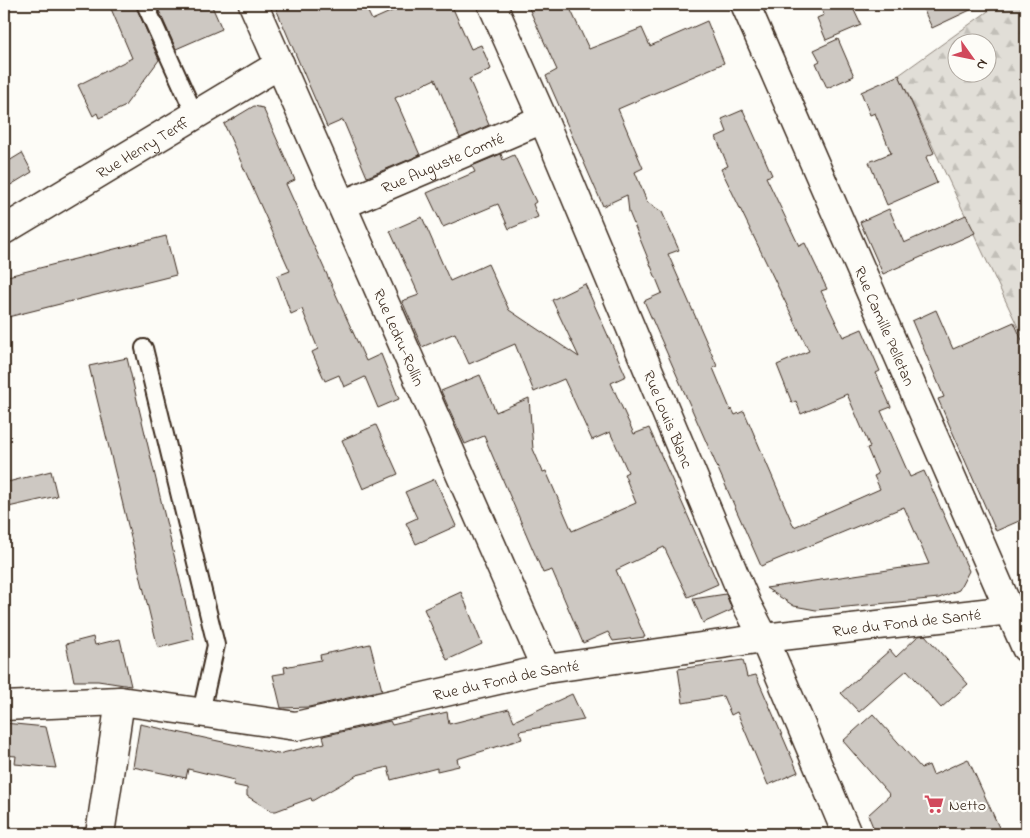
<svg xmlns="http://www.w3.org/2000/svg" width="1030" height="838" font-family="'Indie Flower',sans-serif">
	<defs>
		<pattern id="forest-firs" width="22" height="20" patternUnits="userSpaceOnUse" patternTransform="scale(1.25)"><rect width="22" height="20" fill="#e1ded7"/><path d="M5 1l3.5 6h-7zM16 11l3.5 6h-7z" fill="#c2bfb8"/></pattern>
	</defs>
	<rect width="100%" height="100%" fill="#fdfcf7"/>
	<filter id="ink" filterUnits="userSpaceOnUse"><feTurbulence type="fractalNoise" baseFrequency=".02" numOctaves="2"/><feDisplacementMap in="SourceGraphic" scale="10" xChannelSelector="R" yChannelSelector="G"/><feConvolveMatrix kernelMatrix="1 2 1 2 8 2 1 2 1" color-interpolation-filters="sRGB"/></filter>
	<g filter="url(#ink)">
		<path fill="url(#forest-firs)" stroke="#8e847a" fill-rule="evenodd" d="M998,4H1026V344L899,75ZM958,42H988V72H958Z"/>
		<path fill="#cdc8c2" stroke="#3b2a1e" d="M109,4H135L159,60L124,107L99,118L97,113L93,116L78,85L132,58Z
			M156,4H211L222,29L176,49Z
			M274,4H364L372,20L408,4H451L471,49L481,45L491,69L469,79L489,125L460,138L435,79L395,98L420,155L367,177L343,120L327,127Z
			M527,4H568L589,49L642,28L650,46L707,21L724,63L618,109L643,168L635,172L647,202L662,212L679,250L668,254L717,366L713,368L731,411L732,409L735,415L744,411L794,527L880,489L874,476L878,474L867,448L870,447L847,394L801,414L796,401L792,403L777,365L809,351L721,169L728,166L716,137L727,132L722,119L743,110L772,175L766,177L799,246L805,243L827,289L821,291L843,337L862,329L880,371L876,373L891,407L881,411L910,477L924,471L969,571L959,590L939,598L816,610L794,606L766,588L929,564L904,507L761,566L644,301L662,293L629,212L627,195L603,206L546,76L557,70Z
			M833,4H851L861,25L826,40L817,18L824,15L821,9Z
			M921,4H983L932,28Z
			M838,39L854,76L827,88L816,63L820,61L814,50Z
			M899,75L934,153L926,157L937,183L887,205L869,162L891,153L875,113L870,115L861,92Z
			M254,106L263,108L295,180L286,184L366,361L381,354L399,399L378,408L365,377L344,387L339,375L325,381L312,352L318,349L302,309L291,314L277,276L290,271L224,124Z
			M22,153L32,172L4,189V164Z
			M501,154L503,160L514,155L536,202L533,204L538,217L509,229L498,204L443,227L427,193L475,172L472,166Z
			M889,209L904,243L966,215L975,233L883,274L860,222Z
			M422,217L450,281L488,264L509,310L579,357L552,300L585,284L626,376L611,383L634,434L649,428L718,584L688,597L664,547L616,570L645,637L613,641L608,632L583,643L552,570L543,573L484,436L465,444L441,391L480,375L496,412L529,398L533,449L543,472L546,471L572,531L636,503L624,474L628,472L610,432L592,440L564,379L534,392L515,344L469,364L455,333L422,347L402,301L419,295L390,231Z
			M166,236L176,275L4,318V277Z
			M936,310L953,349L1014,322L1026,349V518L996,531L938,399L944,397L912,321Z
			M127,358L194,639L158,648L89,366Z
			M376,425L398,474L363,489L342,440Z
			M51,471L57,496L4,508V483Z
			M435,479L456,526L416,544L406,523L417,518L405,492Z
			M461,592L482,644L447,660L424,609Z
			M726,594L732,610L703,623L693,599Z
			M925,635L968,684L941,708L907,670L859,712L841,693L890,650L896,657L918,636Z
			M93,637L95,645L120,639L131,686L98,681H74L66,644Z
			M370,644L382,690L309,707L281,708L273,675L285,673L284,667L321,660L320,655Z
			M743,660L747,677L756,675L798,772L768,785L737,712L731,715L723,696L683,703L678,669Z
			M572,694L584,720L519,731L522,739L457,759L459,766L437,771V768L391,780L388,767L357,775L312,801L311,798L276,811H271L247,796V788L233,785L234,780L188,769L186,778L133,767L140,724L278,754L325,743L323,736L390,721L392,725L447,712L449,724L509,709L514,721Z
			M873,714L921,768L929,765L933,775L968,759L1002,834H876L868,815L890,795L843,741Z
			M4,723L46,727L56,768L15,764L16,756L4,755Z"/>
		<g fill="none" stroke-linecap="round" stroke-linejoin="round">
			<defs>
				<path id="lane" d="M145,4L195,115
					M144,348L216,645L201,712"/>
				<g id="street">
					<path id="s1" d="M253,4L546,669"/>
					<path id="s2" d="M492,4L543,119L747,605L764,638L847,834"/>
					<path id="s3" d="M745,4L1026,648"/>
					<path id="s4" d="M342,205L543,119"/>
					<path id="s5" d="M4,230L280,64"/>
					<path id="s6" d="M4,706L120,701L296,726L546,669L764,638L1010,610"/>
					<path d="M100,834L120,701"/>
				</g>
			</defs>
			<use href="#lane" stroke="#3b2a1e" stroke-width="20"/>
			<use href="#street" stroke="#3b2a1e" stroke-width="31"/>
			<use href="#lane" stroke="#fdfcf7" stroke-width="16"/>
			<use href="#street" stroke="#fdfcf7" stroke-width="28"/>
		</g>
	</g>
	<defs>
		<symbol id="supermarket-bare" viewBox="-9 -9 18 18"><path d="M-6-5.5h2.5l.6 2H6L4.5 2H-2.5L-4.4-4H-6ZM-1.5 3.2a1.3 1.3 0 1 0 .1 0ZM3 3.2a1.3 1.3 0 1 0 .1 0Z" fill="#d1495b" stroke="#fdfcf7" stroke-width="2.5" paint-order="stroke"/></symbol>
	</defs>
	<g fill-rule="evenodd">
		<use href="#supermarket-bare" x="920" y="790" width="28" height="28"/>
	</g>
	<g text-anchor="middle" stroke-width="4.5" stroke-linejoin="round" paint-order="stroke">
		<g font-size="16" fill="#3b2a1e" stroke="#fdfcf7">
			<text dy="6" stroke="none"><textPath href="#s5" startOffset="161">Rue Henry Terff</textPath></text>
			<text dy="6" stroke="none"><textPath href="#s4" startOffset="109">Rue Auguste Comté</textPath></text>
			<text dy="6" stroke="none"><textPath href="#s3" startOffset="351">Rue Camille Pelletan</textPath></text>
			<text dy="6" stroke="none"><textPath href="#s1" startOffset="364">Rue Ledru-Rollin</textPath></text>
			<text dy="6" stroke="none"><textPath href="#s2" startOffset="451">Rue Louis Blanc</textPath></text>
			<text dy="6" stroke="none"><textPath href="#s6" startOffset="914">Rue du Fond de Santé</textPath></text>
			<text dy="6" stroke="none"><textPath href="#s6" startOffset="509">Rue du Fond de Santé</textPath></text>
		</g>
		<g font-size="16" fill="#3b2a1e" stroke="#fdfcf7" text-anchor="start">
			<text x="949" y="810">Netto</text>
		</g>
	</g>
	<rect width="1030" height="838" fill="none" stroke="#fdfcf7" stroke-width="20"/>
	<rect x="10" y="10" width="1010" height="818" fill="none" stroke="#3b2a1e" stroke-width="2" filter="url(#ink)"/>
	<g transform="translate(972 58) rotate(123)"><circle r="24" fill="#fdfcf7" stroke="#afa8a0"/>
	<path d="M0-4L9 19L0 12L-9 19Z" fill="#d1495b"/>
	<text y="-8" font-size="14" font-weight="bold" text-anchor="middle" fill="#3b2a1e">N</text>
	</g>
</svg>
